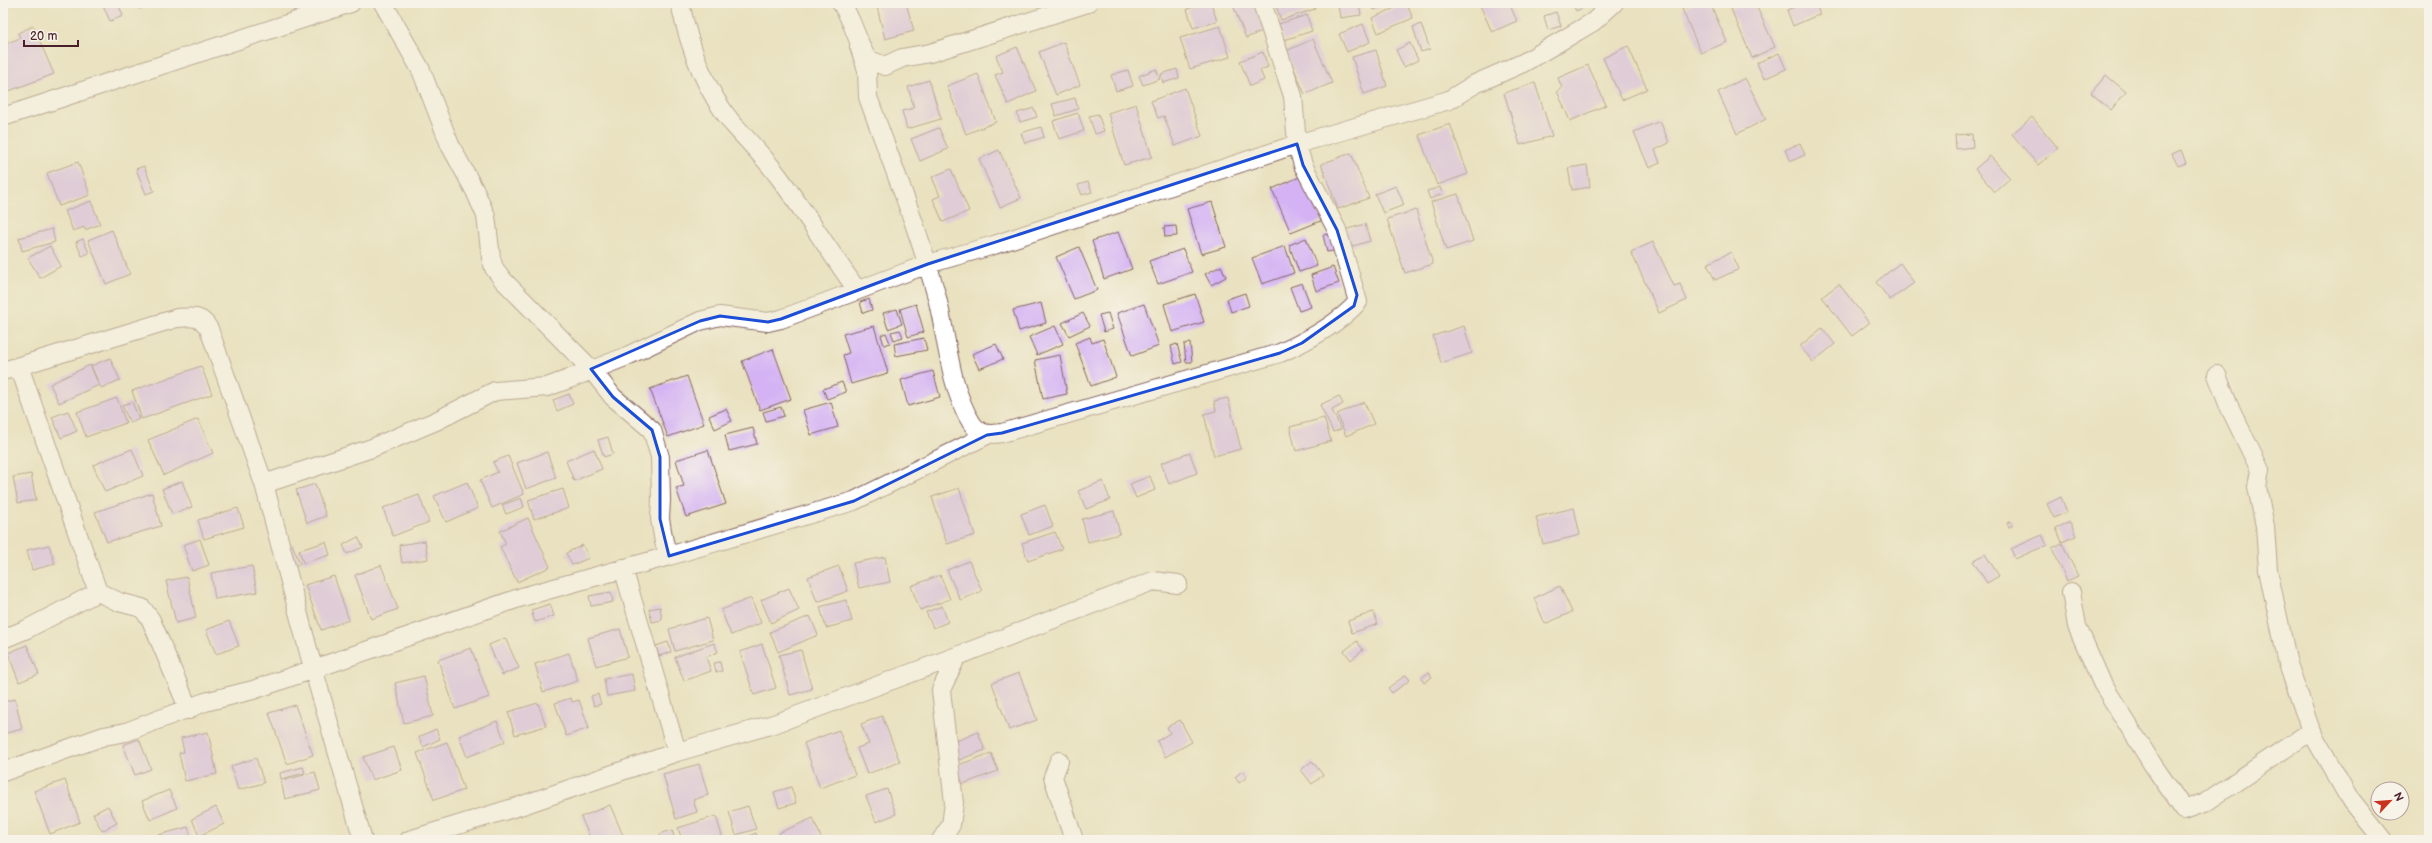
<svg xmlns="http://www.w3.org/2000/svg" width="2432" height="843" font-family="'Balsamiq Sans',sans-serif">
	<rect width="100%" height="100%" fill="#f7f3e8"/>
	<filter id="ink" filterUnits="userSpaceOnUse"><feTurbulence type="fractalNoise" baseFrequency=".025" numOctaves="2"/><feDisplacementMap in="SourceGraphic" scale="8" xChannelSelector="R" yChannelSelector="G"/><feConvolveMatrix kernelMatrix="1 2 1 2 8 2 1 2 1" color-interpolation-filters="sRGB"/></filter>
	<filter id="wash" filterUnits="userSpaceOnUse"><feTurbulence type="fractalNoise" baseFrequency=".012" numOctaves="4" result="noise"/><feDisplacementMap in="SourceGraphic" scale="16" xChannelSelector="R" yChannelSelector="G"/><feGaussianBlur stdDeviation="0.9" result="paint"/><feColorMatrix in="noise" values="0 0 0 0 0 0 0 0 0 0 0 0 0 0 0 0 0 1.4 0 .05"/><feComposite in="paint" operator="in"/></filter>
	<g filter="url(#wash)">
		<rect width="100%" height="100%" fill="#e9e1bf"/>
		<g id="blocks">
			<path fill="#d4b2f4" d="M102,3H118L123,16L110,21Z
				M137,3H154L139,9Z
				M298,3H326L295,14L292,5Z
				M876,3H906L914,31L885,39Z
				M1207,3H1211L1217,21L1193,28L1187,9Z
				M1232,3H1255L1267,29L1246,38Z
				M1275,3H1313L1315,9L1281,20Z
				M1351,3H1359L1361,15L1340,18L1338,5Z
				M1372,3H1390L1374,10Z
				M1406,3L1413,18L1378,33L1372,18Z
				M1479,3H1509L1517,21L1492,32Z
				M1572,3H1586L1587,6L1576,11Z
				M1696,3H1710L1727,42L1701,53L1682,9Z
				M1745,3H1755L1775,47L1752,58L1731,9Z
				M1798,3H1815L1820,14L1793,26L1787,10L1799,5Z
				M1831,3H1844L1833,8Z
				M1556,12L1561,26L1548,30L1544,16Z
				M1307,15L1312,31L1284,40L1279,24Z
				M1363,24L1370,42L1347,52L1339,34Z
				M1421,24L1430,49L1421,52L1413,27Z
				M33,26L54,74L9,91L3,77V45L20,38L18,33Z
				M1220,26L1230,57L1190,69L1180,38Z
				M1313,39L1332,83L1305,94L1286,51Z
				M1064,42L1080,85L1056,95L1039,52Z
				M1410,43L1418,60L1404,67L1396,50Z
				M1628,46L1647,89L1622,100L1603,58Z
				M1017,47L1036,91L1008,104L995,75L1003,72L996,56Z
				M1376,50L1387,86L1364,94L1352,57Z
				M1263,52L1268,67L1260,70L1264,80L1250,86L1240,61Z
				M1779,53L1786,69L1764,79L1757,63Z
				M1588,65L1606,105L1570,121L1557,91L1562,88L1558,78Z
				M1156,69L1160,79L1143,85L1139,76Z
				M1177,69L1179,78L1163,83L1161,74Z
				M1128,70L1133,86L1116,91L1111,75Z
				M978,74L996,122L966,134L947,86Z
				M2106,75L2126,92L2111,110L2091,93Z
				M1745,78L1766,119L1737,134L1718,92Z
				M929,80L941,119L907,129L902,111L914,108L908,87Z
				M1535,83L1552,136L1520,145L1504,93Z
				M1185,88L1202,136L1175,146L1164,116L1158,118L1151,101Z
				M1075,98L1078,109L1056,116L1052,104Z
				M1136,104L1152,157L1124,165L1108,113Z
				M1034,108L1037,117L1020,122L1017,113Z
				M1078,113L1084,131L1059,139L1053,121Z
				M1098,114L1104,131L1095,134L1089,116Z
				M2032,117L2058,148L2038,165L2012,134Z
				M1660,121L1669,143L1655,150L1660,163L1649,168L1634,132Z
				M1450,124L1468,174L1437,185L1419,135Z
				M1041,127L1044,137L1025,143L1021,133Z
				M939,128L948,149L920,161L911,139Z
				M1972,134L1973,147L1956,149L1955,135Z
				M1800,143L1805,155L1791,161L1785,150Z
				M999,150L1021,198L1000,207L979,159Z
				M2181,150L2186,163L2178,166L2172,154Z
				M1351,153L1369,198L1338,209L1321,164Z
				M1990,156L2010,178L1995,192L1975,169Z
				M78,162L90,195L59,206L47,173Z
				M1587,165L1590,187L1572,190L1568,168Z
				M144,166L154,191L146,194L136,169Z
				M951,169L969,211L943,222L933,199L940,196L932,177Z
				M1304,175L1323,220L1291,233L1272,189Z
				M1088,182L1092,192L1082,195L1078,185Z
				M1396,186L1404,205L1383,213L1375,194Z
				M1440,187L1442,194L1430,199L1427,191Z
				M1458,194L1473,241L1446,250L1431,202Z
				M91,201L100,224L85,230L84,227L73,231L65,211Z
				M1212,202L1226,247L1201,254L1187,209Z
				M1416,210L1433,264L1405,273L1387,219Z
				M1365,224L1370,241L1346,248L1341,231Z
				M1176,226L1177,236L1165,237L1164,227Z
				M52,229L55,242L22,251L19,238Z
				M112,230L130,274L106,284L88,240Z
				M1118,232L1132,269L1104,279L1092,241Z
				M1334,233L1338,250L1327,252L1323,235Z
				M1306,238L1317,266L1299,272L1289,245Z
				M83,239L89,253L82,256L76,242Z
				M1653,242L1674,286L1680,284L1687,300L1659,313L1631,252Z
				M50,246L61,266L40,278L28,258Z
				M1285,246L1294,273L1262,284L1252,258Z
				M1079,247L1097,290L1074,299L1056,257Z
				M1183,249L1192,272L1158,284L1149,261Z
				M1731,252L1739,269L1715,280L1707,264Z
				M1900,263L1914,283L1890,300L1876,282Z
				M1221,266L1226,277L1211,285L1205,274Z
				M1333,267L1339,283L1316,291L1311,275Z
				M1302,283L1311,307L1299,311L1290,287Z
				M1839,284L1869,323L1852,336L1822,297Z
				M1245,293L1249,306L1231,312L1227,299Z
				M1195,294L1204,322L1172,332L1164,304Z
				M869,299L872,310L863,313L860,302Z
				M1041,303L1046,323L1019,331L1013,310Z
				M916,304L924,332L908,337L900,309Z
				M1144,304L1159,346L1132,356L1117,313Z
				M897,309L902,324L888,329L883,313Z
				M1083,313L1090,326L1069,336L1062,323Z
				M1108,313L1113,329L1104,332L1099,315Z
				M874,326L888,373L851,384L843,355L849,353L843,334Z
				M1055,326L1063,344L1037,355L1029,337Z
				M1464,326L1472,353L1441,363L1433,336Z
				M1822,328L1835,344L1813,362L1800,346Z
				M900,330L903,337L894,340L891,332Z
				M886,333L890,343L884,345L881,335Z
				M1090,337L1092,343L1103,339L1116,377L1091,386L1075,343Z
				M924,338L927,350L896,356L894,344Z
				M1190,343L1192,362H1186L1184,344Z
				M996,344L1003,359L979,369L972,354Z
				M1177,344L1182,362L1175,364L1171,346Z
				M773,349L791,399L760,410L742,361Z
				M1060,355L1067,394L1043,399L1035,360Z
				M110,358L120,380L101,388L91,366Z
				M90,365L99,385L59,403L50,384Z
				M201,366L212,394L142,419L132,391Z
				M933,371L940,397L908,406L901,380Z
				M687,376L704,424L668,437L650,389Z
				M842,382L846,392L827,399L823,389Z
				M569,394L573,404L557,411L553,400Z
				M1339,396L1343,404L1332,410L1341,429L1333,432L1320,405Z
				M117,398L126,423L86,437L77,412Z
				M1228,398L1241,449L1214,456L1204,414L1216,411L1214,401Z
				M132,402L139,419L130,423L122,405Z
				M831,402L838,427L811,435L803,410Z
				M1364,402L1374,424L1346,436L1337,414Z
				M781,407L784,416L766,421L763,412Z
				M726,409L732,421L715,429L709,416Z
				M68,411L77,431L61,438L52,417Z
				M1324,418L1331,441L1296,451L1290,427Z
				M198,419L213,453L164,475L148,440Z
				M753,428L757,444L729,451L725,435Z
				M608,437L613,454L604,457L598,440Z
				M132,449L143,476L105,492L93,465Z
				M594,449L602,469L574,481L566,461Z
				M708,450L726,504L686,517L676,488L684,486L676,460Z
				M547,452L556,478L526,489L517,463Z
				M1190,453L1197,473L1169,484L1161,463Z
				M508,456L524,494L492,508L480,480L498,472L493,462Z
				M31,474L36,500L18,503L13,477Z
				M1150,476L1155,490L1136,498L1130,484Z
				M182,481L192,507L172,514L162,489Z
				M1103,481L1110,500L1086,509L1078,491Z
				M467,482L478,508L446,522L434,496Z
				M315,484L326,516L307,523L296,490Z
				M959,488L975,535L947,544L932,497Z
				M563,489L569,508L534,519L528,500Z
				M152,493L161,526L107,542L95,512Z
				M419,495L429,522L393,536L383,508Z
				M2061,497L2067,512L2054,518L2047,504Z
				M521,498L524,507L506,514L502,505Z
				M1045,505L1053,526L1029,535L1021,514Z
				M238,508L244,527L204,539L198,520Z
				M1574,508L1580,535L1543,544L1536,517Z
				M1114,511L1120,534L1088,542L1082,519Z
				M528,518L550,567L517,582L500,547L506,544L500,531Z
				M2011,521L2013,525L2009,527L2007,523Z
				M2070,522L2076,536L2062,542L2056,528Z
				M1055,532L1062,549L1028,561L1022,543Z
				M2042,535L2047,545L2015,559L2011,549Z
				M358,537L363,547L347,554L343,545Z
				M200,539L209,565L192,571L183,545Z
				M425,541L428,559L402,563L399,545Z
				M326,542L330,555L303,563L299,550Z
				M2062,543L2078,576L2067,581L2052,548Z
				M292,544L300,564L292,567L283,547Z
				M49,545L55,564L32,570L27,550Z
				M583,545L589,558L572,565L566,553Z
				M1985,554L1999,576L1987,583L1973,561Z
				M885,557L890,582L859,588L853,563Z
				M969,561L982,591L960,600L947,570Z
				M381,565L398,609L371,619L355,575Z
				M252,566L257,592L215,599L211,573Z
				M839,566L848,591L817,602L808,577Z
				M940,575L950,599L920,610L911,586Z
				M334,576L349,620L321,630L305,585Z
				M187,577L196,618L176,623L166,581Z
				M1560,586L1572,612L1545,624L1534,598Z
				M789,588L799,610L771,623L761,600Z
				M611,592L613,602L591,606L589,596Z
				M751,598L761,623L731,635L721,610Z
				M846,600L852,621L826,628L820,607Z
				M550,604L554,616L535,622L531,610Z
				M942,606L948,622L933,628L926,612Z
				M660,607L662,620L652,622L649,609Z
				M1373,612L1378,624L1352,633L1348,621Z
				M810,616L818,635L778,652L770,632Z
				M707,618L713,640L675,651L669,629Z
				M229,621L239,646L216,654L206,630Z
				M620,629L628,657L596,666L588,638Z
				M505,638L519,668L502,675L489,645Z
				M1357,641L1363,650L1351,660L1344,651Z
				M668,642L671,652L659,656L656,646Z
				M714,643L718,652L706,657L711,671L684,681L675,657Z
				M762,644L776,688L754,695L740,652Z
				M27,645L39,674L19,682L8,653Z
				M471,648L489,697L455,709L438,660Z
				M801,650L812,689L790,695L779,655Z
				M569,653L578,681L543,692L535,664Z
				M720,662L722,671L716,672L714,663Z
				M1429,672L1432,677L1424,683L1421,678Z
				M1019,673L1037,720L1009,730L992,683Z
				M632,674L635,691L607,696L604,679Z
				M1406,675L1410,680L1392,693L1388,688Z
				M424,676L433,716L404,723L395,683Z
				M598,694L601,704L594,706L591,696Z
				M571,698L572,702L579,700L589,728L566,736L555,703Z
				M15,699L22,729L3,734V702Z
				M538,703L546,726L515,735L508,712Z
				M295,705L313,755L287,764L269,713Z
				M882,716L900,762L867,774L857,748L869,744L861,724Z
				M1180,720L1192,742L1165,757L1157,741L1170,733L1167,727Z
				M497,721L505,742L467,757L459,736Z
				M436,729L440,739L423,747L419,737Z
				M839,730L855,775L820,788L804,743Z
				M208,732L217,774L185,781L179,753L184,752L181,738Z
				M978,732L985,750L959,760L952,743Z
				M139,739L151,769L135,775L123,745Z
				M447,742L464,790L434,800L417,753Z
				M394,747L402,770L372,780L363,757Z
				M991,753L998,771L963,784L956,766Z
				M256,758L264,783L238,790L231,766Z
				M1312,761L1323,775L1312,784L1301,770Z
				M699,764L708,795L693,800L697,812L676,819L663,774Z
				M303,767L305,773L281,779L280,773Z
				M1242,771L1247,777L1239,783L1235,777Z
				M315,772L320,790L285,799L281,781Z
				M65,780L80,822L50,834L34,791Z
				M791,787L796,803L779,808L774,792Z
				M887,789L896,814L876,822L866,796Z
				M169,790L177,808L150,820L142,801Z
				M610,805L625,840H591L581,817Z
				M108,806L117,823L102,831L93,814Z
				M748,806L756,829L736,835L729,812Z
				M216,807L224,824L199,836L192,819Z
				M716,816L722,836L710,840H682L678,828Z
				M813,818L822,840H782L779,833Z
				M188,827L192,840H156L155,836Z
				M672,830L675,840H662L660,834Z
				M756,833L759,840H739Z"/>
		</g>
	</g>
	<g filter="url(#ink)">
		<use href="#blocks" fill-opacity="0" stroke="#82635f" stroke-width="1"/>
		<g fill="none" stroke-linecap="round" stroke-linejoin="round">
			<defs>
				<path id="minor" d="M680,3C689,46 705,90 733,124C749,142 765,158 779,177C806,214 830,252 857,290
					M841,3C853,20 857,41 867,59L885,66L902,58L930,53L1088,3
					M859,46L867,70L868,97C891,162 918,227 936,294C947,334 949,386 971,422C979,435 988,435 1002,433L1280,353C1307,341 1338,324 1358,302L1337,230L1303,165L1297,144L1293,96L1262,3
					M3,117L351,3
					M19,366L98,592L119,602L142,608L151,620L189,710
					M3,371L177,318C192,317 201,315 209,329L264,484L313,668L363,840
					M2217,375L2228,404L2260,470L2257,487L2265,526L2268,570L2288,664L2311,731
					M264,484L372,448L436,421L495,391L547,387L569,379L625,357L700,321L720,316L768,322L781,319L928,264L994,245L1297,144L1449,100L1475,84L1523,63L1566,38L1593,22L1614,3
					M669,556L854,501L987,435
					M623,568L677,752
					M2071,592L2077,626L2102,683L2153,765L2184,810L2206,802L2311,731L2348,796L2383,840
					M3,639L27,629L98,592
					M1059,761L1053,777L1074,840
					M3,772L104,736L126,732L205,702L253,690L522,597L669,556L664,542L660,519L661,500L660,457L652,430L613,397L591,369L503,280L494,268L491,258L486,216L475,191L450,145L421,70L383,3
					M409,840L520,806L677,752L774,724L957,656
					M941,840L951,825L954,803L941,690L957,656L1153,581L1178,584"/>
			</defs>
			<use href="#minor" stroke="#82635f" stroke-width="20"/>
			<use href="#minor" stroke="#fff" stroke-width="18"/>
		</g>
	</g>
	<path d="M0 0H2432V843H0ZM1297,144L1303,165L1337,230L1357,295L1354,306L1302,343L1280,353L1002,433L987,435L854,501L669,556L660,519V457L652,430L613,397L591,369L700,321L720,316L768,322L781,319L928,264Z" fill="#e9e1bf" fill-opacity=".55" fill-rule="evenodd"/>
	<path fill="none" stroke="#1d4ed8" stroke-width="3" stroke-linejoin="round" d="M1297,144L1303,165L1337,230L1357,295L1354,306L1302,343L1280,353L1002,433L987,435L854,501L669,556L660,519V457L652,430L613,397L591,369L700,321L720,316L768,322L781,319L928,264Z"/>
	<rect width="2432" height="843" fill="none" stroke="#f7f3e8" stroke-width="16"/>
	<g transform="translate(2390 801) rotate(64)"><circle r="19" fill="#f7f3e8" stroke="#b29e9c"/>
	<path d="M0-3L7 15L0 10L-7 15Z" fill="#c8321e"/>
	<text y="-6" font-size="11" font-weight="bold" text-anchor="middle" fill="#4a1f2b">N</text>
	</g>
	<path d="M24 40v6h54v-6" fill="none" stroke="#4a1f2b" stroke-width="2"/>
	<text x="30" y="40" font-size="12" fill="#4a1f2b" stroke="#f7f3e8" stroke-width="3" paint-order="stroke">20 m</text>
</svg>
